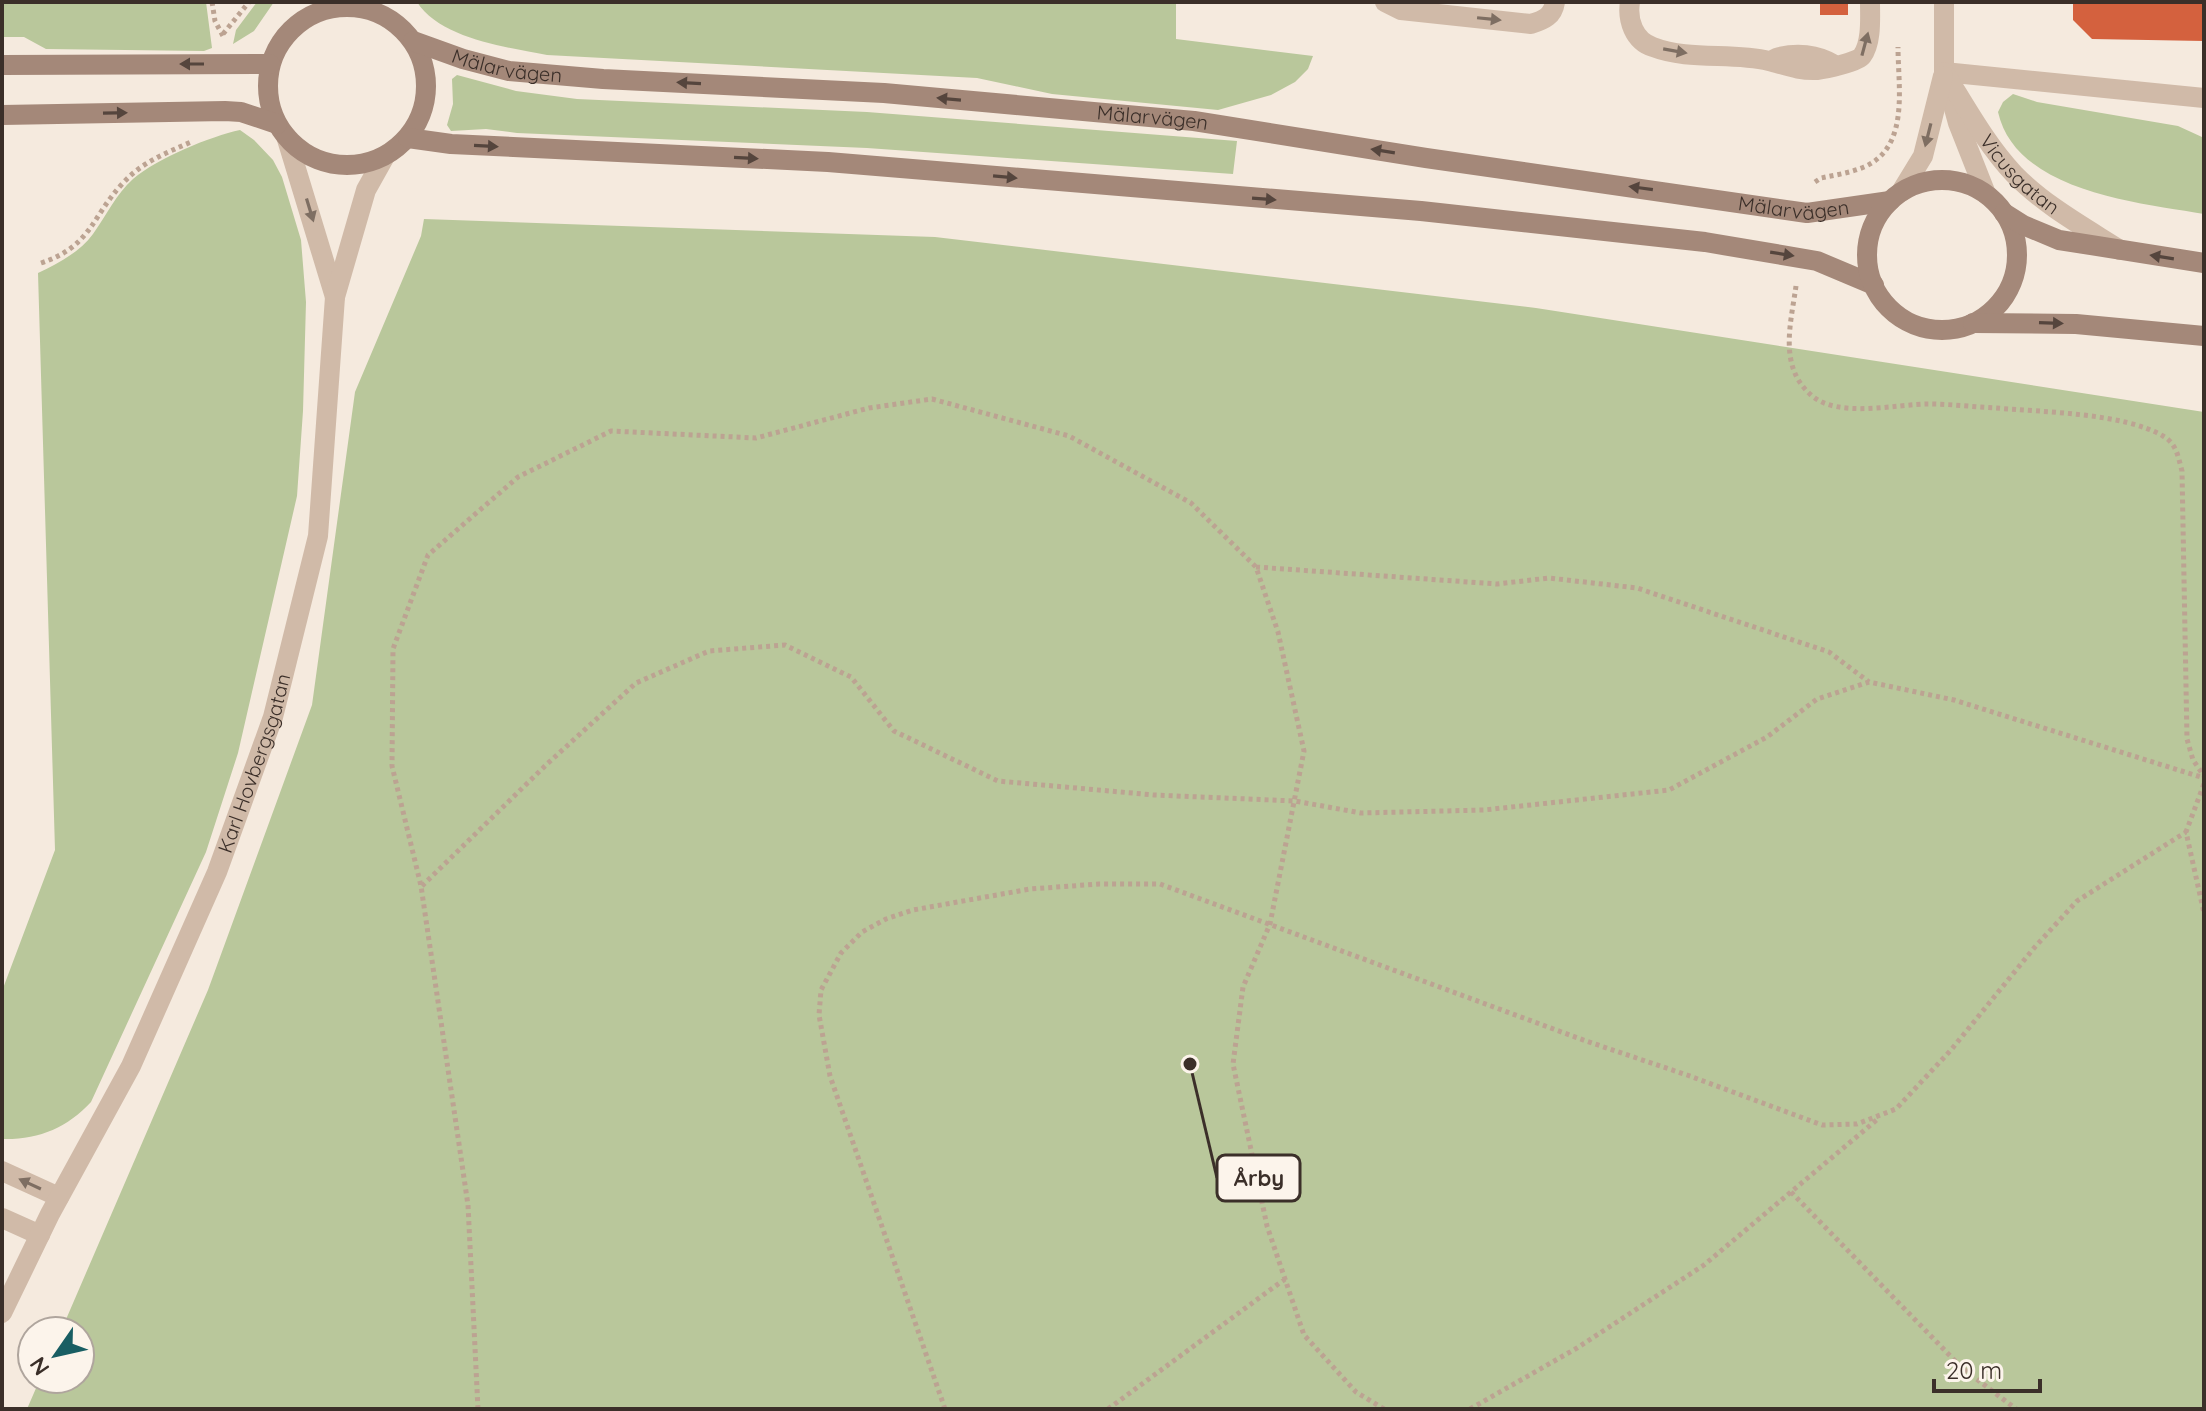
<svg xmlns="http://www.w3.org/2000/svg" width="2206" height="1411" font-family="Quicksand,sans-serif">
	<rect width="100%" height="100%" fill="#f5eade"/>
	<path fill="#b9c79b" d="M2,2H206L212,48L204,51L46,49L24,37H2Z
		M257,2H274L254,31L233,44L236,30Z
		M417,2H1176V39L1313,56L1308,69L1295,82L1271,95L1218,110L1052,94L977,78L547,55C506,47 441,39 417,2Z
		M457,75L516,91L577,99L867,112L1237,141L1233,174L867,148L517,133L486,129L451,131L447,125L453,104L452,79Z
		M2013,94L2037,102L2178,126L2202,137L2204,141V214C2139,203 2016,192 1998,112L2003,102Z
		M240,130L254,140L273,160L282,177L301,240L306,302L303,411L297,496L238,753L206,852L91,1102C67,1128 38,1140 2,1139V991L55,850L38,273C57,264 80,252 93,234C106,216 116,194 133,179C156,159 211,136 240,130Z
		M424,219L935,237L1536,308L2204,412V1409H27L40,1379H80V1331H61L208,990L312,705L355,392L421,236Z"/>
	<path fill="#d4613e" d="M1820,2H1848V15H1820Z
		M2073,2H2204V41L2092,39L2073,20Z"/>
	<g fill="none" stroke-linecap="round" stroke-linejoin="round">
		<path stroke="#bca392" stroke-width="5" stroke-dasharray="4 4" stroke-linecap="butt" d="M212,2L215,21L223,36
			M223,34L249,2
			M1815,182L1821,178C1835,175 1850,173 1864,167C1910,147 1898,88 1898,47
			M41,263C92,246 91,217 123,183C142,162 166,153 191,142
			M1796,286C1791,323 1778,366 1811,395C1838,419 1896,404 1929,404C1951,404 1974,407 1996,408C2042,412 2124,413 2163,436C2177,444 2178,457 2182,471L2187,739L2193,760L2204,776
			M1256,567L1497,584L1549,578L1637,588L1829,652L1869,682
			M2204,784L2186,832L2204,913
			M422,886L546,765L636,683L709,651L785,645L851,677L894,731L998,781L1154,795L1295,801L1361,813L1484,810L1669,790L1767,737L1817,699L1869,682L1954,700L2204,778
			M1791,1192L1962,1368L2016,1409
			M478,1409L468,1205L421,886L392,766L393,649L428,555L518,477L611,431L756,438L869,408L932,399L1069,436L1191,503L1256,567L1278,632L1304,751L1270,924L1243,987L1233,1064L1267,1226L1304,1335L1356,1392L1384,1409
			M945,1409L830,1076L819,1015L821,990L841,953L862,932L886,919L913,910L1030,889L1099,884H1160L1586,1041L1687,1075L1822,1125L1857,1124L1896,1109L1951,1050L2034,948L2077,901L2186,832
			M1108,1409L1285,1279
			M1470,1409L1577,1348L1704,1265L1879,1118"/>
		<path stroke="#d0baa8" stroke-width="20" d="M1385,2L1401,10L1531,24C1544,20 1553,16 1555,2
			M1630,2C1627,20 1634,41 1653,47C1689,61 1732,52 1769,61C1785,65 1799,71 1817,70C1825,69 1858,62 1862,56C1872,43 1870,17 1870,2
			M1776,58C1796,52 1817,54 1835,65
			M1944,72L2204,98"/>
		<g stroke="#d0baa8" stroke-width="20">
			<path d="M1944,2V72L1958,123L1986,194"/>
			<path id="s1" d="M1944,72C1966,107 1986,144 2014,174C2044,205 2084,227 2120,250"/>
			<path d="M286,136L335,297"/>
			<path d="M1901,192L1923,156L1943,76"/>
			<path d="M2,1171L59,1197"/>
			<path d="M2,1218L40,1235"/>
			<path id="s2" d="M2,1313L50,1214L131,1066L217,872L273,717L318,536L335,297L366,190L385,156"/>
		</g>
		<g stroke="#a48879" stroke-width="20">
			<circle cx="347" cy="86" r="79"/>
			<path id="s3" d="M413,41L463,59L509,71L603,79L884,93L1194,121L1426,158L1807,213L1890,201"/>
			<path d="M2,65L270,64"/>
			<path d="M2,115L225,111L241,112L277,124"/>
			<path d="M408,138L451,144L828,162L1421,211L1705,242L1817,261L1874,285"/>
			<circle cx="1942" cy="255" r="75"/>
			<path d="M2004,213L2023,225L2059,240L2204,263"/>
			<path d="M1973,323L2076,324L2204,336"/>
		</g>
	</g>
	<defs><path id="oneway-solid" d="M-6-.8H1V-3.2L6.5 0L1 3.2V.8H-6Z" transform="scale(2)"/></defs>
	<g fill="#7e6e62">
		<use href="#oneway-solid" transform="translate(1489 19) rotate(6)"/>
		<use href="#oneway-solid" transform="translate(1865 44) rotate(-75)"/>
		<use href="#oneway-solid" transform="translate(1675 51) rotate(10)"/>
		<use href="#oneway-solid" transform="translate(1928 135) rotate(104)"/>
		<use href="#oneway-solid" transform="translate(310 210) rotate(73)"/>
		<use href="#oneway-solid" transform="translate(30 1184) rotate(-155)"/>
	</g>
	<g fill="#55453d">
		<use href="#oneway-solid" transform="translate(192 64) rotate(180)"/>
		<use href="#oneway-solid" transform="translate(689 83) rotate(-177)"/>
		<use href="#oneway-solid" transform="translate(949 99) rotate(-175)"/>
		<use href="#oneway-solid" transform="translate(115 113) rotate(-1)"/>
		<use href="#oneway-solid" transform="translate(486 146) rotate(3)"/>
		<use href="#oneway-solid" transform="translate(1383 151) rotate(-171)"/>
		<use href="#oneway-solid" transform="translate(746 158) rotate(3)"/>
		<use href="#oneway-solid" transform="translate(1005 177) rotate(5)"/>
		<use href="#oneway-solid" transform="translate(1641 188) rotate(-172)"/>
		<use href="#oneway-solid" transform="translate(1264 199) rotate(4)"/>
		<use href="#oneway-solid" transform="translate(1782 254) rotate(9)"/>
		<use href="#oneway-solid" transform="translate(2162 257) rotate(-171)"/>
		<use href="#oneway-solid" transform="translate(2051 323) rotate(2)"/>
	</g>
	<g text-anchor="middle" stroke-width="7" stroke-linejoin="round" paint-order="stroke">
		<g font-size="20" fill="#3b2f29" stroke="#fcf4eb">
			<text dy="7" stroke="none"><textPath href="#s3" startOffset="98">Mälarvägen</textPath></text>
			<text dy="7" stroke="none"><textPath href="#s3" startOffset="746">Mälarvägen</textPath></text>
			<text dy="7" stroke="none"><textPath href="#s1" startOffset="128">Vicusgatan</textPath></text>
			<text dy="7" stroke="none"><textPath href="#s3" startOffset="1394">Mälarvägen</textPath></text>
			<text dy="7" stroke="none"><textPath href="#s2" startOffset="606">Karl Hovbergsgatan</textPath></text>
		</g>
	</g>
	<path fill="none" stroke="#3b2f29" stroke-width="3" d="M1190 1064L1217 1178"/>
	<circle fill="#3b2f29" stroke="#fcf4eb" stroke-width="3" cx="1190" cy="1064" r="8"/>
	<rect fill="#fcf4eb" stroke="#3b2f29" stroke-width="3" x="1217" y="1155" width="83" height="46" rx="8"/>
	<g font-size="22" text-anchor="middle" font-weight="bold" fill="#3b2f29">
		<text x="1259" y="1186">Årby</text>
	</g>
	<rect width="2206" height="1411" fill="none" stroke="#3b2f29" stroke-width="8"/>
	<g transform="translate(56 1355) rotate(236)"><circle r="38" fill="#fcf4eb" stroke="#afa59d" stroke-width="2"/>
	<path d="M0-6L14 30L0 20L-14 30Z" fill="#195e63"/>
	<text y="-12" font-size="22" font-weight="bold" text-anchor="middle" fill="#3b2f29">N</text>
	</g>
	<path d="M1934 1379v12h106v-12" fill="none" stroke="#3b2f29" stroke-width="4"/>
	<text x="1946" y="1379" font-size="24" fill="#3b2f29" stroke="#fcf4eb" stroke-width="6" paint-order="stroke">20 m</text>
</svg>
